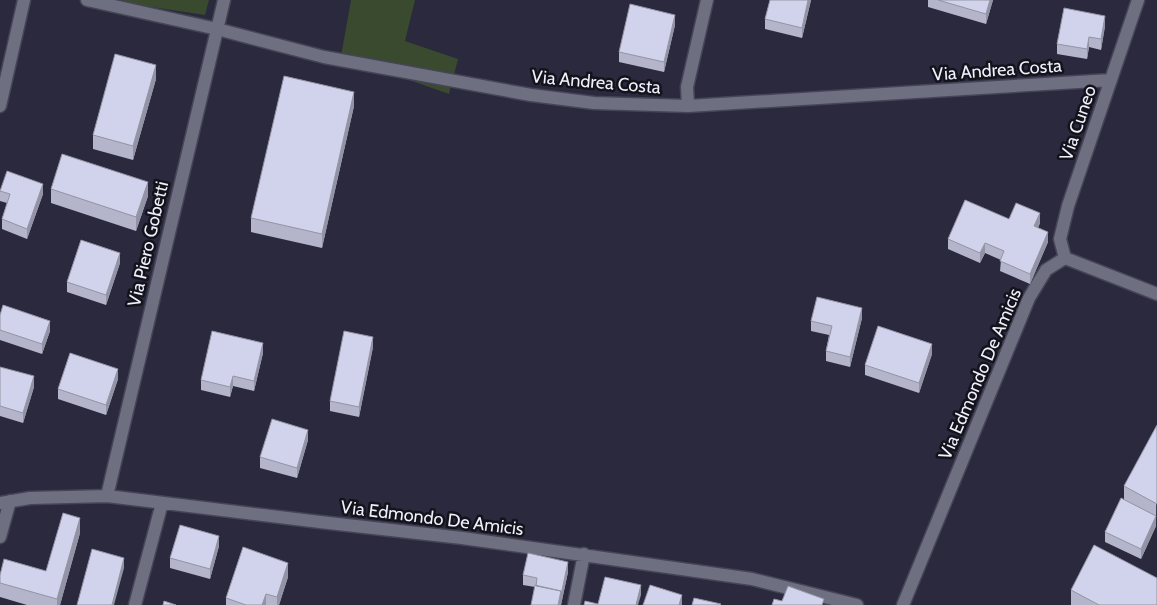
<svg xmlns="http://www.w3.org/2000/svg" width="1157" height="605" font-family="Cabin,sans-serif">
	<rect width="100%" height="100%" fill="#2a293d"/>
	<path fill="#394a2f" d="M105,0H209L205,15Z
		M351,0H415L405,41L458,59L449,94L341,56Z"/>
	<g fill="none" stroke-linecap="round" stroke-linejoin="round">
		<defs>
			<path id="minor" d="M87,0L217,29L324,57L531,95L594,103L688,106L1111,80
				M0,106L24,0
				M688,106L687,87L707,0
				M1065,258L1060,239L1068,206L1138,0
				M107,496L224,0
				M0,503L30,498L107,496L320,522L462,538L752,579L857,605
				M0,537L10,501
				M135,605L162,503
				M574,605L584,554
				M903,605L1029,298L1046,270L1065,258L1157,294"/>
		</defs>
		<use href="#minor" stroke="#464558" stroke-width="15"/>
		<use href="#minor" stroke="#6f6f82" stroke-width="12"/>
	</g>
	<path fill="#b4b5ca" d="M770,0H811L802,38L765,29V19Z
		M928,0H993L986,24L928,7Z
		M675,25L664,72L619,62V52Z
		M1105,26L1101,50L1089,47L1087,59L1057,54V44Z
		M156,79L133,160L93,149V135Z
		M354,106L322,248L251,232V218Z
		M51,189L148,196L136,231L51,203Z
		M0,190L43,194L27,239L2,229V219L7,203L0,201Z
		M1009,219L1040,223L1038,228L1048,242L1030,284L1000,271L1001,260L985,253L980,263L948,249V239Z
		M120,263L106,305L67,292V282Z
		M0,315L50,331L42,354L0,340Z
		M862,318L850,367L826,361V351L829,335L811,331V321Z
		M373,347L359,417L330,411V401Z
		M263,353L254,391L233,386L230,397L201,390V380Z
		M932,354L919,393L865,375V365Z
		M0,367L34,387L23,423L0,416Z
		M118,379L106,415L58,399V389Z
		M1157,425L1156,526L1141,559L1105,542V532L1124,500V486Z
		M308,440L297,478L260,468V457Z
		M80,533L60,605H27L0,597V575L46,571Z
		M219,546L210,579L170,568V558Z
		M568,572L561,605H531L535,587L523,585V575Z
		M288,577L279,605H226V598Z
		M1071,590L1157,605H1071Z"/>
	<path fill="#9293a4" d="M808,0H811L802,38V28Z
		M990,0H993L986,24V14Z
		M675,15V25L664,72V62Z
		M1105,16V26L1101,50V39Z
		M1089,37V47L1087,59V49Z
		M156,65V79L133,160V146Z
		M354,92V106L322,248V234Z
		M148,182V196L136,231V217Z
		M43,184V194L27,239V229Z
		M1040,213V223L1034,236V226Z
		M1048,232V242L1030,284V274Z
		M985,243V253L980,263V253Z
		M120,253V263L106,305V295Z
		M862,308V318L850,367V357Z
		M50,321V331L42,354V344Z
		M373,337V347L359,417V407Z
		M263,343V353L254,391V381Z
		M932,344V354L919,393V383Z
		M118,369V379L106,415V405Z
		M34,376V387L23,423V413Z
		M233,376V386L230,397V387Z
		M308,430V440L297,478V468Z
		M1156,516V526L1141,559V549Z
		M80,518V533L60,605H57V599Z
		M219,536V546L210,579V569Z
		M124,558V568L114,605H112Z
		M568,562V572L561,605H558Z
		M288,563V577L279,605H277V597Z
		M641,585V595L638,605H636Z
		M266,594V605H262Z
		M682,595V605H679Z"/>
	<path fill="#d1d2eb" stroke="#9293a4" d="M770,0H808L802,28L765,19Z
		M938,0H990L986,14Z
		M630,4L675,15L664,62L619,52Z
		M1064,8L1105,16L1101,39L1089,37L1087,49L1057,44Z
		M115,54L156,65L133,146L93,135Z
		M284,76L354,92L322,234L251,218Z
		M62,154L148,182L136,217L51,189Z
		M7,171L43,184L27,229L2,219L10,194L0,191Z
		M965,200L1009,219L1016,203L1040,213L1034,226L1048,232L1030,274L1000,261L1004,251L985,243L980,253L948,239Z
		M81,240L120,253L106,295L67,282Z
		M817,297L862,308L850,357L826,351L832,326L811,321Z
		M3,305L50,321L42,344L0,330V315Z
		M878,326L932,344L919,383L865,365Z
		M212,331L263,343L254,381L233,376L230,387L201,380Z
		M344,331L373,337L359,407L330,401Z
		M70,353L118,369L106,405L58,389Z
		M0,367L34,376L23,413L0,406Z
		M272,419L308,430L297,468L260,457Z
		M1157,425V504L1124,486Z
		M1121,498L1156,516L1141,549L1105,532Z
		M63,513L80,518L57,599L0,583V575L4,559L46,571Z
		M180,525L219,536L210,569L170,558Z
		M1094,545L1157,578V605H1099L1071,590Z
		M243,547L288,563L277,597L266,594L262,605H246L226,598Z
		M92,549L124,558L112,605H77Z
		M528,553L568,562L561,595V591L536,586L537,578L523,575Z
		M605,577L641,585L636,605H584L585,601L598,604Z
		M535,585L561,591L558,605H531Z
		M650,585L682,595L679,605H643Z
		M788,586L824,599L822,605H772L774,599L782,601Z
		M694,598L721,604L720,605H692Z
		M164,601L176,605H163Z"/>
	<g text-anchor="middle" stroke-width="5" stroke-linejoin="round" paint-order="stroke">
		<g font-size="18" fill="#f0f0fd" stroke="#13131c">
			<text transform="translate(997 70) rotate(-4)" y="6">Via Andrea Costa</text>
			<text transform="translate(596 82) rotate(5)" y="6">Via Andrea Costa</text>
			<text transform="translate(1078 123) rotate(-71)" y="6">Via Cuneo</text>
			<text transform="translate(148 244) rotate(-77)" y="6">Via Piero Gobetti</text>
			<text transform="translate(980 374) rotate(-67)" y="6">Via Edmondo De Amicis</text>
			<text transform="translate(432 518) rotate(7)" y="6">Via Edmondo De Amicis</text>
		</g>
	</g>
</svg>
